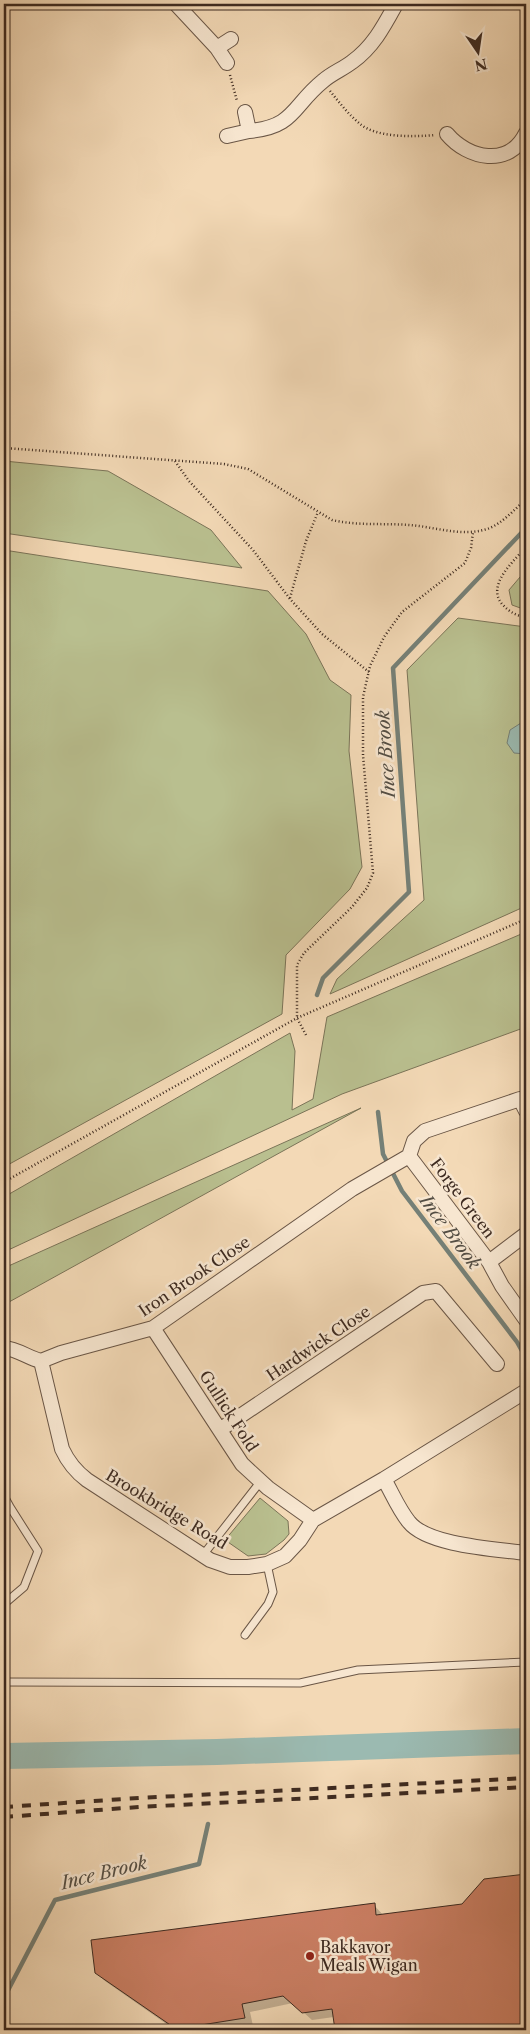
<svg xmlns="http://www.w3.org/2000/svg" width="530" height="2034" font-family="'Libre Caslon Text',serif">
	<rect width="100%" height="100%" fill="#f3d9b6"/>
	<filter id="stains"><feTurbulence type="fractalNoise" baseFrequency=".004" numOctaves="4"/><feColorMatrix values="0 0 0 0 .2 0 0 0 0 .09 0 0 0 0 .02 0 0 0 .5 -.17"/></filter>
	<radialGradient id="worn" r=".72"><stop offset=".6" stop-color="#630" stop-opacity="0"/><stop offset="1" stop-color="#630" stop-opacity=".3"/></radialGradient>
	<path fill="#b9bf8f" stroke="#7b7458" d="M4,461L108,471L211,530L242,568L4,533Z
		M4,550L268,591L306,634L330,680L351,695L349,751L362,867L350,889L286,955L282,1014L4,1167Z
		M526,570L524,585L526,586V610L512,605L509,590Z
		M458,618L526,627V906L330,994L337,979L424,900L407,670Z
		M526,932V1027L342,1094L4,1252V1197L290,1033L295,1051L292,1110L313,1099L327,1017Z
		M361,1108L9,1302L4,1306V1268Z
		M260,1498L288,1521L289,1534L284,1540L266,1554L248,1556L225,1540Z"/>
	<path fill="#9bbab1" stroke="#758077" d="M521,723L526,724V754L514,753L507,743L510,730Z"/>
	<path fill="#0003" d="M526,1875V2030H336L334,2017L312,2020L293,2003L250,2012L253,2026L225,2030H175L105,1981L96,1972L374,1905L383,1915L462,1906L484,1880Z"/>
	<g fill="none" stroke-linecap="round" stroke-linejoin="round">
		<path stroke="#758077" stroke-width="4.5" d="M317,995L323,978L409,892L393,668L526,528
			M378,1112L383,1154L402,1191L517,1342L526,1358
			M4,1998L55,1900L199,1864L208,1824"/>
		<path stroke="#9bbab1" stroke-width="26" d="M4,1756L217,1752L526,1741"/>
	</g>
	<path fill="#ca7e63" stroke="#3d2a20" d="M526,1874V2030H335L332,2009L302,2013L283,1996L242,2004L245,2018L176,2029L95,1973L91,1940L375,1903L376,1915L462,1904L484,1879Z"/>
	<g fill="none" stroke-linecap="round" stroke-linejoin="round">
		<defs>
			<path id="service" d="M4,1496L10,1507L4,1513
				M203,1555L261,1481
				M4,1604L24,1587L38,1551L10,1507
				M245,1635L268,1604L273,1592L267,1564
				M4,1682L300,1683L358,1670L526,1662"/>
			<path id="minor" d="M176,4L217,48L231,39
				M217,48L227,63
				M249,131C295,127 292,106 323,81C332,73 343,69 352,62C373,47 384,26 396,4
				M447,134C468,159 509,168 526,133
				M227,136L249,131L245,112
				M409,1156L489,1262
				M526,1234L489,1262L502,1286L526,1320
				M153,1328L242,1464L268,1488L313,1520
				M4,1348C18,1349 28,1358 41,1361L62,1449C68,1462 75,1471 87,1480L210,1560L230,1567H248L267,1564L285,1556L300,1540L313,1520L384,1479L526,1391
				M41,1361L61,1353L153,1328L352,1189L409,1156L414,1141L425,1131L520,1099L526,1111
				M221,1429L423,1293L436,1291L497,1364
				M384,1479C392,1493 399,1510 409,1522C428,1546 497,1549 526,1553"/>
		</defs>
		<use href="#service" stroke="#6a5646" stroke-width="9"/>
		<use href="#minor" stroke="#6a5646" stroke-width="16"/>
		<path stroke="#3d2a20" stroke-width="2.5" stroke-dasharray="1 2.5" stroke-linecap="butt" d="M230,75L237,101
			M330,91C339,102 348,114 359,123C375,138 414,137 435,135
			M4,448L224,464L248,469L332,520C358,526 384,523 410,525C435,527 462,537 487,529C502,524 515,509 526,499
			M175,461L189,481L253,550L290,599L322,634L369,672
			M526,547C514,561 486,585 502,604C509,612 517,616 526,617
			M290,598L306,541L318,512
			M306,1035L297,1018V965L304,953L352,907L367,888L373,873L363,755V697L370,666L384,637L402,612L465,563L471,548L473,532
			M4,1182L297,1018L526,919"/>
		<use href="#service" stroke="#f7e6d0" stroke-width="7"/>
		<use href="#minor" stroke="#f7e6d0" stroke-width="14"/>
		<path stroke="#3d2a20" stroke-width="4" stroke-dasharray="9 9" stroke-linecap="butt" d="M4,1807L139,1798L526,1778
			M4,1817L139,1807L526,1787"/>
	</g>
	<circle fill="#8f2418" stroke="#f7e6d0" stroke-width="2" cx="310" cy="1956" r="5"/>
	<g text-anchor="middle" stroke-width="5" stroke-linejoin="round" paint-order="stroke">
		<g font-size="16" fill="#3d2a20" stroke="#f7e6d0">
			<text transform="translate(463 1198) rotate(53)" y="6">Forge Green</text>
			<text transform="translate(194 1276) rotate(-34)" y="6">Iron Brook Close</text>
			<text transform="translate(318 1343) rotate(-34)" y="6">Hardwick Close</text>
			<text transform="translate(229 1411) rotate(57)" y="6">Gullick Fold</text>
			<text transform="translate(167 1509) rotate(31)" y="6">Brookbridge Road</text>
		</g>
		<g font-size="16" fill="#3d2a20" stroke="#f7e6d0" text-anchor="start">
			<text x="320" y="1953">Bakkavor<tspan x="320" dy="18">Meals Wigan</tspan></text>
		</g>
		<g font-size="18" font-style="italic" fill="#544e44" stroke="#f7e6d0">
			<text transform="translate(386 754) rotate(-94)" y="6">Ince Brook</text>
			<text transform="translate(450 1232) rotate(53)" y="6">Ince Brook</text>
			<text transform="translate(104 1873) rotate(-14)" y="6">Ince Brook</text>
		</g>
	</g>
	<rect width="530" height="2034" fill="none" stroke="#f3d9b6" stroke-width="20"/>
	<rect x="5" y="5" width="520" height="2024" fill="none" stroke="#3d2a20" stroke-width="2.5"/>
	<rect x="10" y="10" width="510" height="2014" fill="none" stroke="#3d2a20"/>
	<g transform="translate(478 52) rotate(167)" stroke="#f7e6d0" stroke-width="4" paint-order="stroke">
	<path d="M0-4L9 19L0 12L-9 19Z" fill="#3d2a20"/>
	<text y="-8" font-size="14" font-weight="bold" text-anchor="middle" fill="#3d2a20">N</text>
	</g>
	<rect width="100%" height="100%" filter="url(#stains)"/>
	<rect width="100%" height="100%" fill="url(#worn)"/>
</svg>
